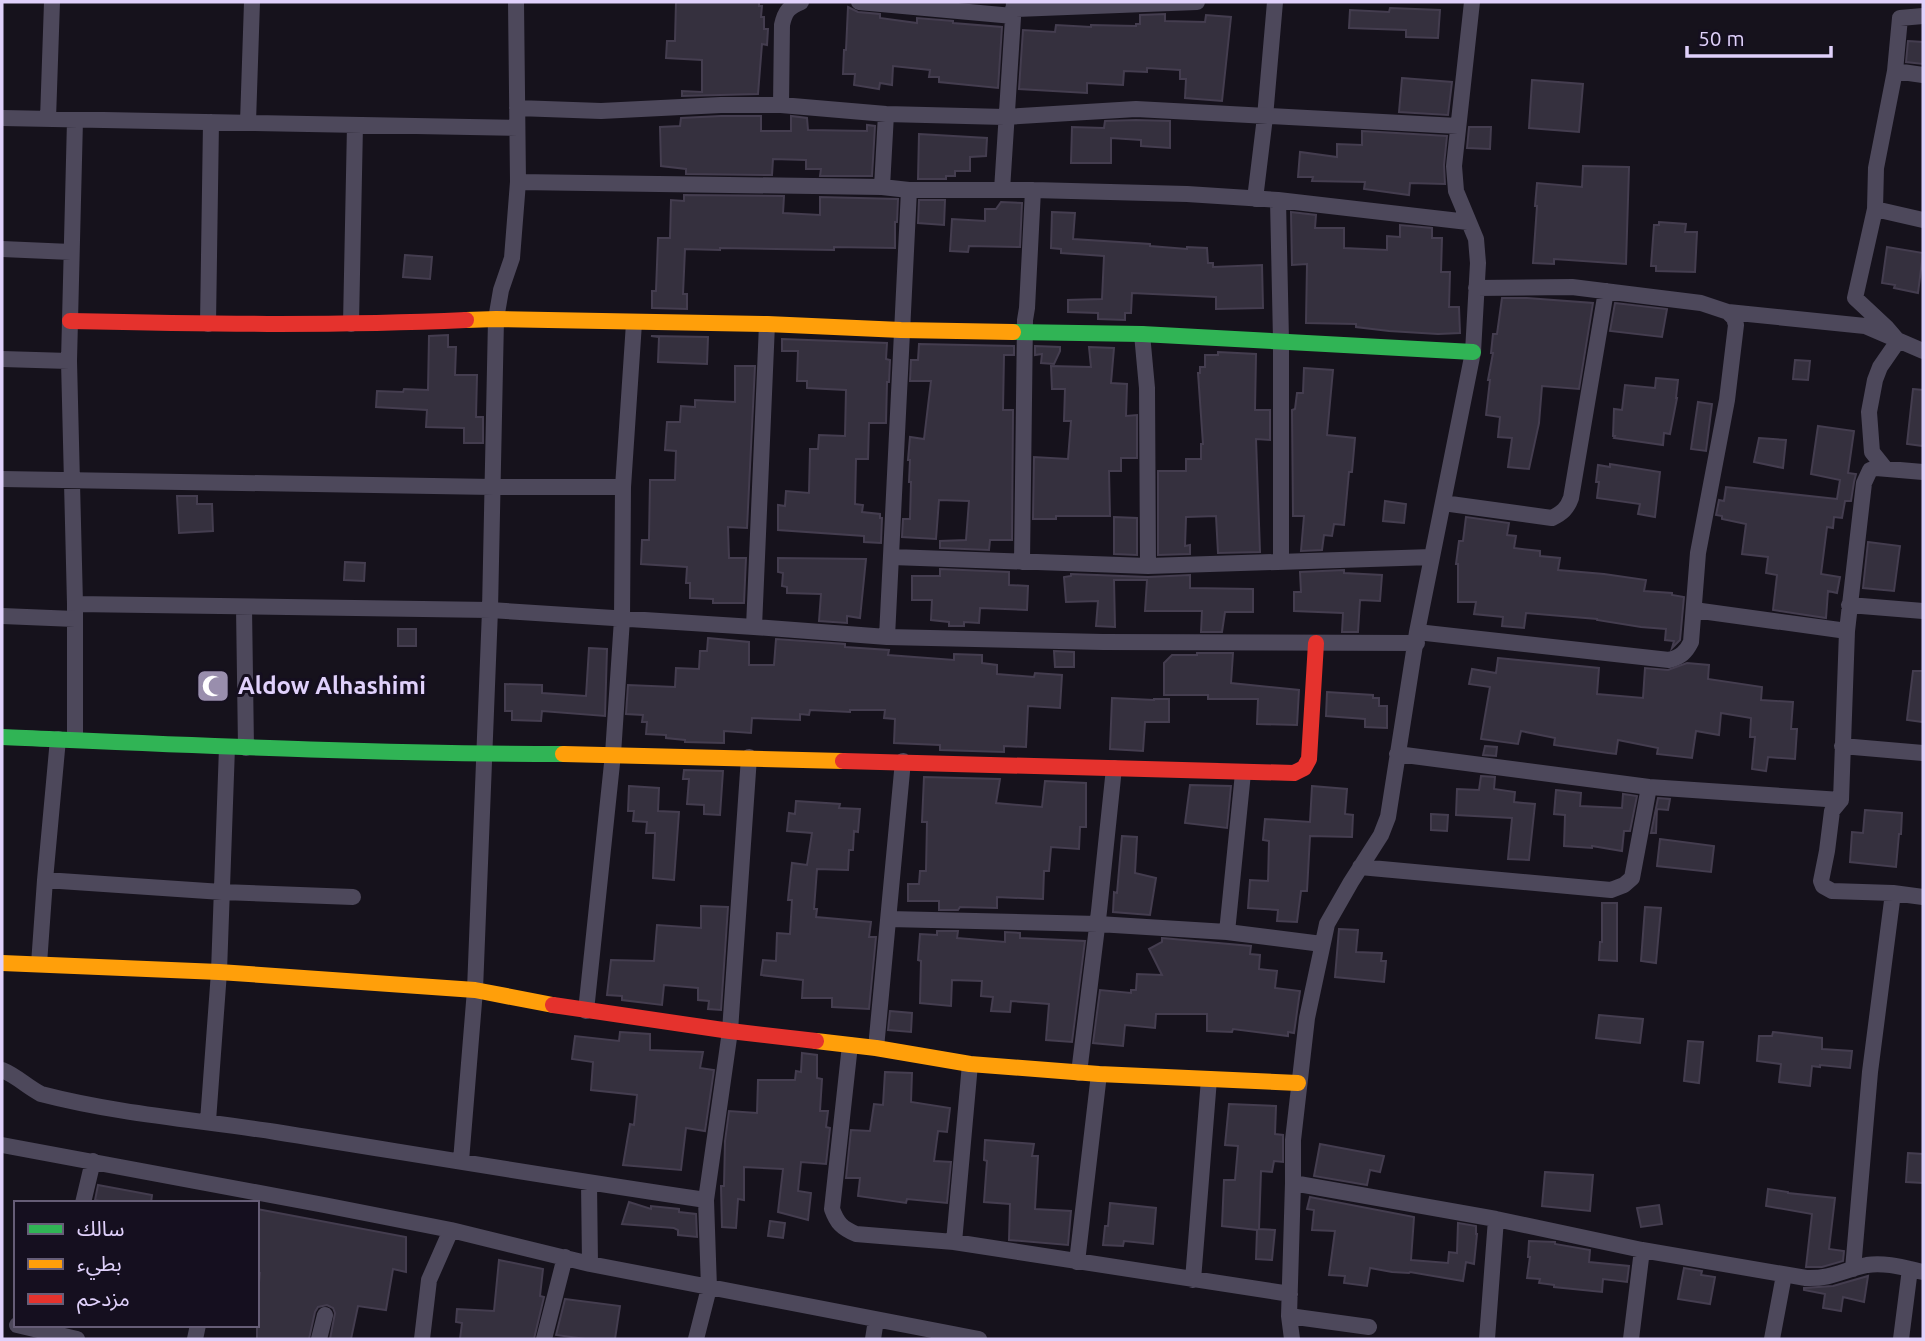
<svg xmlns="http://www.w3.org/2000/svg" width="1925" height="1341" font-family="Ubuntu,'Noto Sans Arabic',sans-serif">
	<rect width="100%" height="100%" fill="#16121c"/>
	<path fill="#35303e" stroke="#443d4f" stroke-width="2" d="M676,2H759V6H762L761,17H764V29H768L767,45L762,44L758,94L682,96V91L702,92V60L666,58L667,41H675Z
		M848,7L858,12L880,14V18L917,23V18L953,21V23L1002,27L998,88L939,82V77H929L930,70L893,66L892,85L880,83L879,89L854,85L855,74H843L844,50H846Z
		M1390,8L1440,10L1438,38L1406,37V30L1349,28L1350,10L1389,12Z
		M1165,14V21L1205,22L1206,15L1231,17L1222,101L1185,98L1186,79H1180V70L1147,68V72L1124,71L1123,85L1087,83V93L1019,89L1023,30L1055,32L1056,25L1091,27V25L1136,26V24H1140V15Z
		M1908,41L1923,42V64L1906,62Z
		M1402,78L1452,82L1448,115L1399,112Z
		M1532,80L1583,84L1579,132L1529,128Z
		M721,116H761V131H791V116L807,118L808,130L867,131V125L875,126L872,176H820L821,169H806V160L773,159L772,175L686,174V169L661,166L660,127L680,126L681,118Z
		M1136,120L1170,121V148L1141,146V140L1111,138V163H1071L1072,127L1104,128L1105,121Z
		M1469,127H1491L1490,149L1467,148Z
		M1362,131L1447,136L1444,165L1445,184L1410,183L1409,195L1364,189L1365,182L1312,181L1313,177H1298L1300,152L1337,157V144L1362,145Z
		M919,134L987,138L986,156L970,157V171H955V176H946V179H918Z
		M1583,166L1629,167L1626,264L1554,259V264L1533,263L1537,206H1535L1537,183L1582,187Z
		M684,195L784,196L783,213L820,215V197L898,199L897,222H895V248L834,247V250L720,248V250L685,249L683,294H687V309L652,308V291H656L658,238H670L671,200L684,201Z
		M919,200H945L944,225L918,223Z
		M1001,202L1022,203L1020,247L969,246L968,252L950,251L952,219L985,221V209H996Z
		M1052,212L1075,213L1073,239L1150,244V246L1187,249V247L1207,248L1208,263H1213V267L1262,265L1263,308L1216,309V297L1132,293L1131,313H1125V320L1098,319V313L1068,312V300L1102,299L1104,256L1061,253V249L1051,248Z
		M1291,212L1316,215L1315,228H1344V248L1387,250V236L1400,237V225L1432,228V238H1442L1441,272H1450L1449,307H1459L1460,333L1438,334L1389,331L1356,327V324L1306,323L1307,264L1292,265Z
		M1659,222L1686,224L1685,232H1697L1695,272L1656,271V266H1651L1654,225H1659Z
		M1887,247L1923,253L1918,293L1894,288L1895,285L1882,283Z
		M405,255L432,257L430,279L403,277Z
		M1502,298H1527L1593,303L1579,389L1542,386L1539,423L1529,469L1508,467L1512,438L1498,437L1500,417L1486,415L1490,380H1488L1493,353H1491L1493,334H1497Z
		M1615,303L1667,309L1662,337L1610,331Z
		M448,335V347H456L455,375H477L476,417H483V443H464V428L426,427L427,410L376,407L377,391L403,392L404,389L428,390L429,336Z
		M651,336L708,337L707,364L658,362L659,337Z
		M782,339L887,343L886,359L890,360L889,382H887L886,423H869L868,459H856L855,504L863,505L862,512L880,514V518H882L881,543L864,542V536L778,530V505L785,506L786,491L809,493L810,449H818L819,435L845,436L846,390L807,388V381H797L798,351H782Z
		M919,344L1014,346V355H1004L1003,410H1013L1012,540H990L989,550L940,548V541L966,540L969,501L939,500L936,539L902,537L903,519H910L911,482H909L910,460H908L910,437L924,439L931,381H910L911,360H918Z
		M1035,346L1060,347V351L1054,364L1041,363L1042,354L1035,355Z
		M1089,347L1114,348L1111,383L1127,384L1126,416L1137,415V458H1121V471H1109L1110,516H1056V519H1033L1034,457L1068,459L1071,421H1064L1065,389H1052L1051,366L1091,367Z
		M1218,352L1256,354L1255,410H1270V440L1256,439L1260,552L1218,553L1216,516L1186,517L1185,546L1190,545V554L1158,555V471H1186V459H1201V444H1203L1198,373H1200V367H1205V355H1218Z
		M1795,360L1810,361L1808,380L1793,379Z
		M735,366H755L747,528L728,527L729,558H746L744,603H713V599L690,598V583H686L687,567L641,564L642,540H649L650,480H675L676,451L665,450L667,422H680L681,406L695,407V400L735,402Z
		M1304,368L1333,370L1327,435L1355,438L1352,472H1349L1344,525L1334,524L1332,536L1324,535L1322,550L1301,551L1304,516H1293L1292,410L1295,409L1297,393H1303Z
		M1656,378L1678,380L1676,398H1677L1670,434L1664,433L1663,445L1614,438L1615,436H1613L1614,409L1622,410L1625,385L1655,388Z
		M1913,389L1923,390V446L1907,444Z
		M1698,402L1712,404L1706,451L1691,449Z
		M1818,426L1854,431L1848,473L1856,474L1854,482L1851,501H1845L1842,518L1834,517L1833,528L1827,527L1821,574L1840,577L1837,593L1828,591L1826,618L1773,610L1777,575L1766,573L1768,557L1742,554L1746,524L1722,519V516L1716,515L1719,500L1724,501L1726,487L1837,499L1840,480L1811,474Z
		M1759,438L1786,440L1783,468L1754,462Z
		M1610,464L1660,472L1655,517L1638,514L1640,504L1597,498L1599,482H1596L1598,465L1610,467Z
		M177,496H197V504H212L213,531L179,533Z
		M1385,501L1406,504L1404,523L1383,521Z
		M1114,517L1137,518V555L1114,554Z
		M1466,517L1509,523L1507,535L1516,536L1514,548L1540,551V556L1560,558L1558,570L1604,574L1646,580L1644,591L1672,593V595L1684,597L1680,640L1672,648L1674,641L1665,640L1666,629L1641,627L1597,620V619L1526,613L1524,628L1502,626L1503,617L1474,614L1476,602H1458V564H1456L1459,541H1463Z
		M1868,542L1900,546L1894,591L1863,588Z
		M778,558L866,559L860,618L847,616V623L819,621L821,594L787,593V587L782,586L783,573L778,572Z
		M345,562L365,563L364,581L344,580Z
		M940,569L1009,572V585L1028,586L1027,610L980,608L979,623L964,622V626H949V622L931,620L932,600H912V576H940Z
		M1344,570V573L1382,575L1380,601L1360,600L1358,632H1342L1343,613L1294,611V592H1301L1300,572Z
		M1071,574L1148,577L1190,575V588L1253,589V612H1225L1222,632H1201L1202,611H1145L1147,580H1114L1115,627L1096,626L1098,601L1066,602L1064,577L1071,576Z
		M398,629H416V646H398Z
		M708,638L749,642V665H774L776,639L845,644V647L889,650L888,655L954,660V654L982,655V663L997,665V674L1034,677L1035,673L1062,675L1060,708L1028,706L1026,747L1004,746V752L940,750V745L894,743L895,719L884,718L885,710H850V712L810,710L809,715L800,714V720L752,718L751,733L724,731V743L685,742V740L666,738V735L646,734L647,722H642L643,715L626,714L628,685L675,687L676,668L699,669L700,651H707Z
		M589,648L607,649L605,716L542,711L541,721L512,720V711H505V684L542,685V693L586,696Z
		M1054,651L1074,652V667H1055Z
		M1197,653H1233L1231,683L1299,690L1297,725L1257,724L1258,699H1208V695H1164V663L1172,655H1197Z
		M1498,658L1599,668L1597,694L1643,698L1645,668L1668,670L1687,663L1709,665L1708,679L1762,687L1761,700L1793,702L1791,729H1797L1795,759L1768,757L1766,771L1752,769L1755,737H1750L1751,718L1721,713L1719,735L1696,731L1692,758L1657,754L1658,748L1618,740L1616,754L1608,753L1554,745L1555,738L1521,731L1518,744L1481,739L1490,687L1469,684L1472,669L1496,673Z
		M1913,671H1923V722L1907,720Z
		M1327,692L1373,695V698H1379V706H1387V728L1365,727V719L1326,716Z
		M1112,698L1154,700V699H1169V722H1145L1143,751L1110,749Z
		M1485,746L1497,747L1496,756L1483,755Z
		M684,770L723,771L720,815L704,814V805L687,804L689,779H683Z
		M1481,776L1495,777L1494,789L1515,792L1514,802L1535,804L1529,860L1508,859L1512,818L1456,815L1457,789L1479,790Z
		M924,777L1000,779L996,803L1042,807L1045,781L1086,783V827H1080L1079,849L1051,847L1049,871H1044L1043,899L997,897V908L960,907L958,910H939V901H908V884H919L920,871H926L927,822H922Z
		M1190,785L1231,786L1227,828L1185,823Z
		M629,786L659,788L658,811L679,812L674,880L653,878L655,833H646L647,822L633,821L634,811H628Z
		M1312,786L1347,789L1345,814L1353,815L1352,837L1310,836L1307,891H1301L1297,922L1277,921L1278,910L1248,908L1250,880L1268,881L1269,841L1263,840L1265,819L1310,822Z
		M1556,790L1581,793L1580,806L1622,808L1623,794L1637,796L1630,831H1624L1622,851L1592,846V848L1564,846L1565,815L1554,814Z
		M1658,798L1670,799L1668,810L1657,809L1656,833H1651Z
		M796,801L840,804L839,808L860,809L858,832L854,831L853,850H849L848,870L817,869L814,909H817L816,917L871,922L869,937H876L869,1009L832,1007V998H802L803,980L761,975L763,960L776,961L777,933L790,934L792,900H788L792,863L807,865L812,833L787,831L789,813L795,814Z
		M1865,810L1902,813L1901,834H1899L1896,867L1850,862L1852,832L1863,833Z
		M1431,814L1448,815L1447,831L1431,830Z
		M1122,836L1137,837L1135,873L1156,878L1150,915L1113,912L1114,892L1117,893Z
		M1660,839L1714,846L1711,872L1657,866Z
		M1602,903H1617V961L1599,960L1600,942H1602Z
		M701,906L728,907L721,1010L708,1009L709,1001L698,1000V988L664,985L662,1005L622,1000V996L607,995L611,960L654,961L657,925L701,928Z
		M1645,907L1661,908L1656,963L1641,961Z
		M1339,929L1358,930L1356,952L1382,953L1381,961H1386L1384,982L1335,977Z
		M937,931H958L957,938L1005,942V932L1020,933V938L1085,941L1072,1042L1046,1040L1049,1004L1011,1001L1010,1012L991,1011L993,997L981,996L982,981L952,980L951,1006L920,1003L921,961L918,960L920,934L937,935Z
		M1162,938L1251,946L1250,954L1260,955L1259,969L1277,971L1275,988L1300,991L1294,1033L1288,1032V1036L1233,1029L1232,1032L1207,1031V1014H1156L1155,1028L1125,1025L1123,1046L1093,1043L1100,990L1131,993V990H1136L1137,974L1162,975L1149,949L1162,942Z
		M890,1011L912,1013L911,1032L888,1030Z
		M1599,1015L1643,1019L1640,1043L1596,1038Z
		M620,1032L650,1034V1050L703,1052L700,1068L714,1070L705,1131L686,1128L681,1170L623,1165L630,1124L634,1125L637,1095L591,1090L593,1062L572,1059L575,1036L619,1041Z
		M1773,1032L1822,1038V1049L1852,1051L1850,1068L1820,1065V1067L1812,1066L1810,1086L1779,1082L1781,1064L1757,1061L1759,1036H1772Z
		M1688,1041L1703,1042L1699,1083L1684,1081Z
		M802,1053L817,1055V1078L822,1079L820,1111H828L826,1127L830,1128L826,1164L801,1162L798,1191L811,1193L808,1220L778,1212L783,1169L744,1167V1200L738,1199L736,1228L722,1227L721,1186H724L725,1141L729,1111L757,1113L758,1080H795L796,1071L801,1072Z
		M885,1072L912,1073L911,1102L950,1108L947,1132L938,1131L934,1161L951,1162L947,1203L907,1199L906,1203L858,1196L860,1178H846L851,1130L870,1131L874,1104L883,1105Z
		M1229,1104L1276,1106L1275,1134L1283,1135V1162L1274,1161L1272,1172L1261,1171L1259,1229L1275,1230L1272,1260L1256,1259L1257,1230L1222,1226L1224,1180H1235L1238,1146L1225,1145Z
		M985,1140L1034,1144L1032,1156H1038L1035,1209L1071,1211L1068,1245L1009,1240L1010,1204L984,1202L987,1161L984,1160Z
		M1320,1144L1384,1156L1380,1172L1370,1170L1367,1185L1314,1176Z
		M1908,1153L1923,1154V1183L1906,1182Z
		M1545,1172L1593,1175L1590,1211L1542,1206Z
		M98,1185L152,1195L151,1203H110L95,1200Z
		M1768,1189L1788,1192V1193L1835,1198L1829,1249L1844,1251L1843,1261L1822,1267H1806L1812,1214L1766,1206Z
		M1310,1197L1414,1217L1411,1260L1448,1263L1449,1252L1457,1253L1458,1223L1476,1226V1234H1477L1474,1264L1466,1262L1463,1281L1410,1272L1409,1273L1392,1272L1370,1268L1367,1286L1344,1283L1345,1276L1329,1275L1335,1231L1312,1230L1314,1210L1307,1209Z
		M629,1202L651,1209V1206L679,1209V1212L696,1214L697,1237L678,1235V1230L674,1228L622,1224Z
		M1110,1203L1156,1208L1153,1244L1124,1241L1123,1246L1103,1245L1105,1226H1108Z
		M1659,1205L1662,1224L1641,1227L1637,1208Z
		M257,1209L406,1237V1272L393,1269L386,1310L358,1306L351,1339H330L335,1313L333,1308L327,1305L318,1307L315,1312L309,1339H257V1303L260,1273H257Z
		M770,1221L785,1223L783,1238L768,1236Z
		M1529,1241L1555,1242V1244L1590,1250L1589,1262L1629,1266L1627,1282L1603,1279L1602,1292L1554,1287V1285L1539,1283L1540,1279L1527,1278L1530,1257H1528Z
		M499,1260L543,1269L540,1296L544,1297L534,1339H460L462,1323L456,1322L457,1309L494,1311Z
		M1684,1268L1702,1271L1701,1275L1715,1277L1710,1304L1678,1299Z
		M1868,1276L1864,1302L1843,1297L1841,1311L1823,1308L1825,1294L1804,1290V1288L1833,1286Z
		M565,1299L620,1306L615,1339H586L556,1335Z"/>
	<g fill="none" stroke-linecap="round" stroke-linejoin="round">
		<path stroke="#4d485b" stroke-width="16" d="M859,2L1013,16
			M1013,9L1197,2
			M1895,71L1923,75
			M781,105L782,25C785,11 789,7 801,2
			M517,108L601,111L721,105H781L886,114L1005,117L1136,109L1458,126
			M2,118L517,128
			M48,119L52,2
			M75,120L69,361L75,604V740
			M248,122L252,2
			M518,182L882,187L909,190H1033L1187,194L1278,200L1468,222
			M882,187L886,114
			M1002,190L1014,2
			M1255,199L1265,117L1275,2
			M1278,200L1281,340V562
			M1875,209L1923,220
			M2,249L71,252
			M1728,312L1865,326L1923,351
			M208,324L211,122
			M351,324L355,125
			M1142,334L1147,388L1148,566
			M2,359L69,361
			M1884,467L1872,452L1869,412L1875,380L1880,367L1898,341L1886,327L1855,298L1875,209L1876,168L1895,71L1900,18L1923,16
			M1923,472L1876,468L1870,470L1864,483L1847,631L1841,800L1832,811L1827,851L1821,881L1823,886L1832,891L1893,893L1923,897
			M2,479L493,487H623
			M1443,503L1552,518C1562,513 1567,509 1571,498L1606,291
			M892,557L1148,566L1432,557
			M1022,562L1025,320L1027,308L1033,190
			M75,604L490,610L754,627L887,637L1103,642L1417,643
			M1849,605L1923,611
			M244,607L246,748
			M1694,610L1847,631
			M2,616L75,619
			M754,627L767,324
			M1417,632L1669,660C1681,657 1686,652 1691,642L1698,553L1727,400L1736,325L1734,318L1728,312L1701,303L1572,287L1476,288
			M887,637L909,190
			M1842,746L1923,753
			M1397,754L1649,787L1841,800
			M1360,867L1611,890L1624,885L1632,878L1649,787
			M45,880L222,892L353,897
			M889,919L1098,924L1227,932L1322,944
			M1227,932L1243,773
			M39,964L45,880L58,739
			M586,1011L613,754L622,619L623,487L634,323
			M850,1045L832,1209C837,1223 842,1228 856,1234L954,1242L1290,1294
			M876,1048L903,761
			M2,1070C17,1076 27,1087 41,1094C118,1114 198,1120 276,1132C420,1155 563,1179 706,1200
			M1079,1073L1099,911L1114,768
			M208,1121L219,972L227,747
			M2,1145L324,1205L451,1230L590,1264L979,1339
			M461,1161L475,990L490,610L496,319L501,290L512,258L518,182L516,2
			M589,1183L590,1264
			M1293,1183L1496,1219L1642,1250L1806,1278C1832,1279 1843,1270 1867,1265C1885,1262 1905,1268 1923,1272
			M83,1203L93,1161
			M954,1242L970,1064
			M1077,1262L1099,1074
			M1853,1269L1870,1072L1893,893
			M1193,1280L1209,1079
			M1289,1316L1369,1327
			M17,1325L77,1339
			M195,1339L198,1325
			M319,1339L325,1315
			M422,1339L429,1280L451,1230
			M544,1339L565,1257
			M696,1339L709,1288L706,1200L730,1031L749,757
			M873,1339L876,1320
			M1292,1339L1289,1316L1293,1183V1140L1307,1018L1327,924L1351,882L1381,835L1388,817L1417,632L1473,352L1478,263L1476,239L1456,191L1454,166L1472,2
			M1487,1339L1496,1219
			M1631,1339L1642,1250
			M1772,1339L1784,1275
			M1901,1339L1910,1269"/>
		<path stroke="#30b455" stroke-width="16" d="M1013,332L1142,334L1473,352
			M2,737C189,745 376,754 563,754"/>
		<path stroke="#ff9f0a" stroke-width="16" d="M466,320L496,319L767,324L901,330L1013,332
			M563,754L843,761
			M2,963L219,972L475,990L553,1005
			M816,1041L876,1048L970,1064L1099,1074L1298,1083"/>
		<path stroke="#e5322d" stroke-width="16" d="M70,321C202,324 334,326 466,320
			M843,761L1294,773L1304,768L1309,759L1316,643
			M553,1005L730,1031L816,1041"/>
	</g>
	<defs>
		<symbol id="mosque-square" viewBox="-11 -11 22 22"><rect x="-9" y="-9" width="18" height="18" rx="4" fill="#998ead" stroke="#150f1f"/><path d="M3.5-4.9A6 6 0 1 0 3.5 4.9A5 5 0 1 1 3.5-4.9Z" fill="#fff"/></symbol>
	</defs>
	<g fill-rule="evenodd">
		<use href="#mosque-square" x="194" y="667" width="38" height="38"/>
	</g>
	<g text-anchor="middle" stroke-width="6" stroke-linejoin="round" paint-order="stroke">
		<g font-size="24" font-weight="bold" fill="#e0d1fb" stroke="#150f1f" text-anchor="start">
			<text x="238" y="694">Aldow Alhashimi</text>
		</g>
	</g>
	<rect width="1925" height="1341" fill="none" stroke="#e0d1fb" stroke-width="7"/>
	<rect x="14" y="1201" width="245" height="126" fill="#150f1f" stroke="#665d77" stroke-width="2"/>
	<rect x="28" y="1224" width="35" height="10" fill="#30b455" stroke="#665d77" stroke-width="2"/>
	<text x="77" y="1236" font-size="21" fill="#e0d1fb">سالك</text>
	<rect x="28" y="1259" width="35" height="10" fill="#ff9f0a" stroke="#665d77" stroke-width="2"/>
	<text x="77" y="1271" font-size="21" fill="#e0d1fb">بطيء</text>
	<rect x="28" y="1294" width="35" height="10" fill="#e5322d" stroke="#665d77" stroke-width="2"/>
	<text x="77" y="1306" font-size="21" fill="#e0d1fb">مزدحم</text>
	<path d="M1687 46v10h144v-10" fill="none" stroke="#e0d1fb" stroke-width="3.5"/>
	<text x="1698" y="46" font-size="21" fill="#e0d1fb" stroke="#150f1f" stroke-width="5" paint-order="stroke">50 m</text>
</svg>
